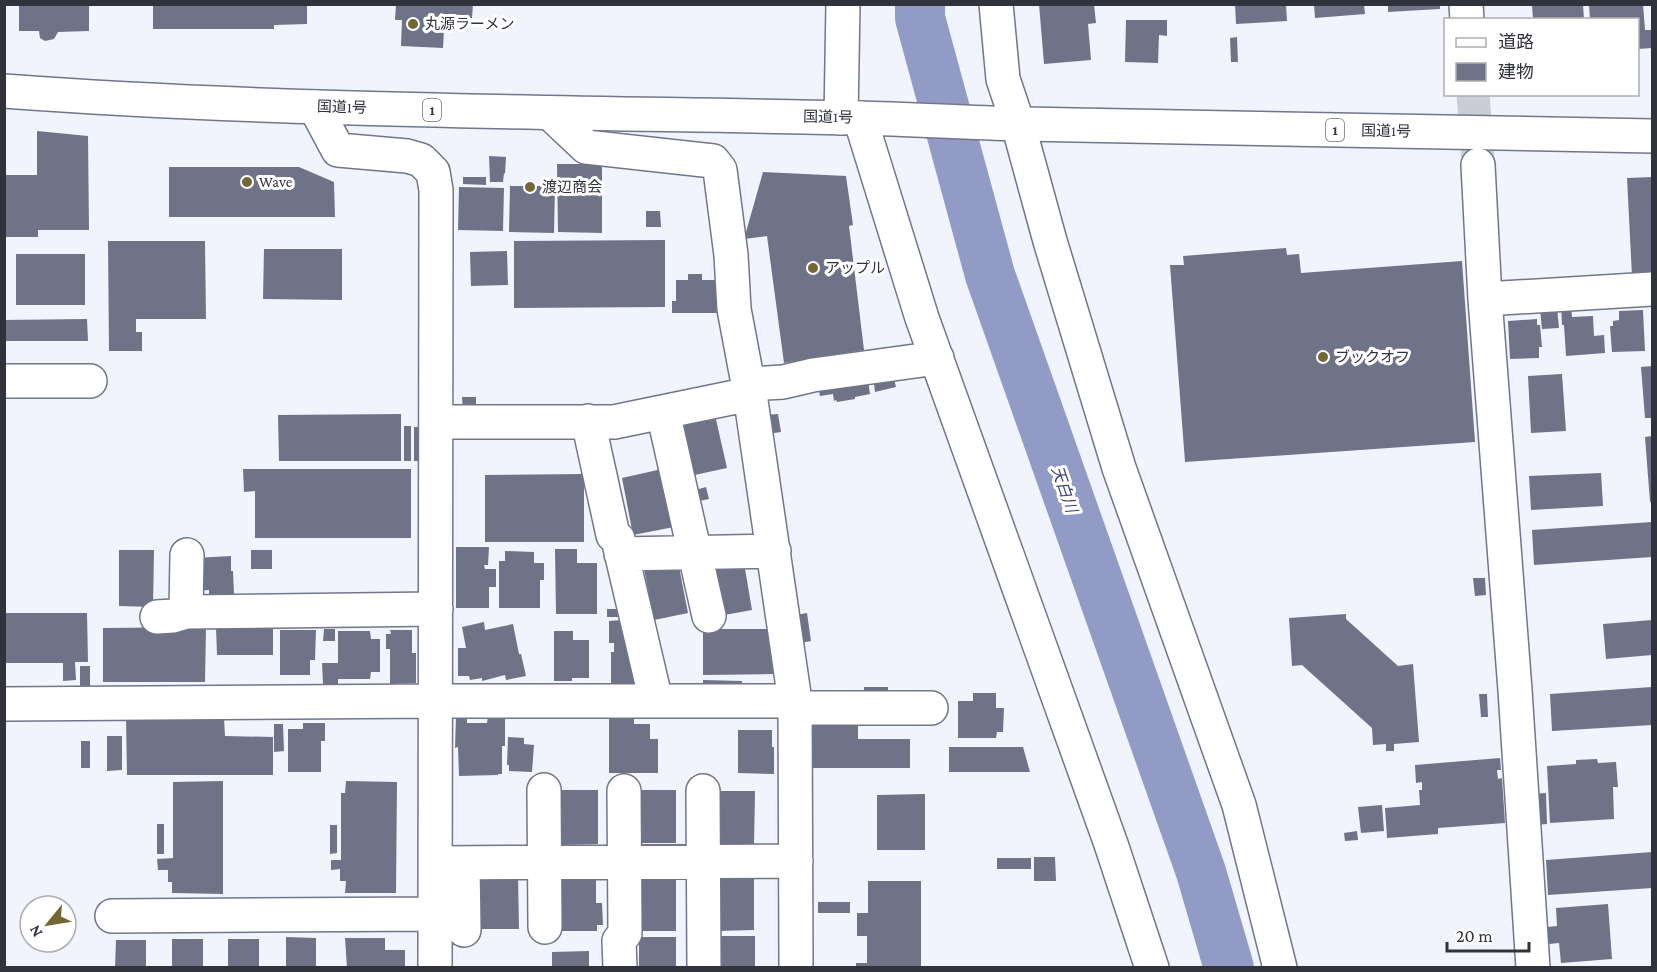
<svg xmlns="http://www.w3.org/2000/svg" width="1657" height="972" font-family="'Crimson Pro','Noto Sans JP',serif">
	<rect width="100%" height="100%" fill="#f1f3fd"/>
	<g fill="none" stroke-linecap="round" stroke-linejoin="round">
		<path stroke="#929bc6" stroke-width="50" d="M920,4V18L990,275L1201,872L1229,968"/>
	</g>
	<path fill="#6f7388" d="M19,4H89V31L58,32L54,39L45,41L40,38L39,31H19Z
		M153,4H307V24L274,25V29H153Z
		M396,4H473L472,18L452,17L451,31L444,30L443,48L401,46L402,20H395Z
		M1039,4H1094L1096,23L1088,24L1091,60L1044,64Z
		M1235,4H1286L1287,21L1236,24Z
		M1314,4H1364L1365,14L1315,18Z
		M1388,4H1440V9L1388,12Z
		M1532,4H1583L1584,20H1533Z
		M1589,4H1643L1645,30H1652V48L1638,49V20H1590Z
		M1126,20H1167V36L1159,35L1158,63L1125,62Z
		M1237,37L1238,62H1231L1230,38Z
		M37,131L88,136L89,230H38V237H4V175H37Z
		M489,156L506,157L505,174L504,173L503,182H490Z
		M557,164H602V233L558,232Z
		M169,167H299L334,182L335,217H169Z
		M763,172L846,176L853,225L849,226L864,350L784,363L767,236L744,239Z
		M463,177H486V185L463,184Z
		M1652,177V275L1632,276L1627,178Z
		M510,186H555L554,233L509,232Z
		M459,187L504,188L503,231L458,230Z
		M646,211H660L661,227H646Z
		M665,240V307L514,308V241Z
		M108,241H205L206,319H136V332H142V351H109Z
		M1286,248L1287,255L1299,254L1301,273L1462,261L1475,442L1185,462L1170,265H1184L1183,256Z
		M264,249H342V300L263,299Z
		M507,251L508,285L471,286L470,252Z
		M16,254H85V305H16Z
		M688,274H702V280H723V313H672V301H676V280H688Z
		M1561,305H1571L1572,317L1593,316L1594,336L1604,335L1605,353L1566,356L1564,325H1562Z
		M1557,307L1559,328L1542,329L1540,309Z
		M1643,310L1645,351L1612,352L1610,326H1613V321L1619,320V311Z
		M87,319L88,341H4V320Z
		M1537,319V325H1540L1542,347H1539V358L1510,359L1508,321Z
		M1652,366V418H1645L1641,367Z
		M1562,374L1566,431L1531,433L1528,376Z
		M894,379L896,387L875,392L874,384Z
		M868,380L870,394L855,397V399L837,402L836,400L834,401L833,394L820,396L819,391L853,385Z
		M462,397H476V409L463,410Z
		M401,414V461H279L278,415Z
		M778,414L781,432L768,434L765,415Z
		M715,415L727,468L690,476L678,423Z
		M404,426H411V461H404Z
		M414,427H420L421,461H414Z
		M1652,436V502H1650L1645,437Z
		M243,469H411V538H255V491L244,492Z
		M662,469L674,527L633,535L622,478Z
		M1601,473L1603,506L1531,510L1529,476Z
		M584,474V542H485V475Z
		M706,487L709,499L694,502L692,491Z
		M1652,522V557L1534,565L1532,530Z
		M456,547H489L488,565H484L485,569H496V587H489V608H456Z
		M555,549H577V563H597V614H556Z
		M119,550H154L153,607L119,606Z
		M251,550H272V569H251Z
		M505,551L534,552V563H544V580H540V608H499V561H505Z
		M231,556V571H233L234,594L209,595V590L196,591L195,558Z
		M678,562L688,613L654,620L644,569Z
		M744,563L752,610L719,616L708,570Z
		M1473,578H1485L1486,595L1475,596Z
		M607,609H618V617H607Z
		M4,613H87L88,662H75L76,680L63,681V663H4Z
		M807,613L811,641L800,643L796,615Z
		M1346,614V619L1398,666L1413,664L1419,742L1394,744V751H1386V744L1373,745L1372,728L1302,665L1292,666L1289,618Z
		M622,620L638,684H611V652H614V643H609V621Z
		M1652,620V655L1606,659L1603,624Z
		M484,622L485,630L513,624L519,654H521L526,676L506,680L505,675L482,681V678L470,680L469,676H458V648H466L462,627Z
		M206,627L205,682H103V628Z
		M216,628H273V655H217Z
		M324,629H335V641H323Z
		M703,629H772L773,674L703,675Z
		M280,630H316L315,660H310V675H280Z
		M390,630H412V653H416V683L390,684V649H386V634H391Z
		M338,631H370L371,639H380V672H371L370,679H338V684H323L322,663H338Z
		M554,631H573V640H589V678H572V681H554Z
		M80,666H90V687H80Z
		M703,680L742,681V689L703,688Z
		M864,687H888V698H864Z
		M1652,687V725L1552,731L1550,694Z
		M973,693H996V708H1004L1003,732H997L996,738H958V701H973Z
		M1479,694H1487L1488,717H1481Z
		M467,716V723H487L488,716H505V746H502V774H498V775L459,776L458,747L455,748L456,717Z
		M609,716H634V724H650V739H658V773H609Z
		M813,717H858V739H910V768H813Z
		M126,718H224L225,736L273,737V775H127Z
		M303,723H325V741H321V772H288V729H303Z
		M274,724H283L284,751L274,752Z
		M738,730H772V747H774V774L738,773Z
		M107,736H122V770L107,771Z
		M508,737L524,738V744L534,745L532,772L509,771V765H507Z
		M81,741H90V768H81Z
		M949,747H1023L1030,772H949Z
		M1500,758L1501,770H1497L1498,779L1502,778L1505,823L1438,828V834L1387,838L1385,808L1420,805L1419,790H1422V782L1416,783L1415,765Z
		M1597,759L1598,763L1616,762L1618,787H1613L1614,819L1550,823L1547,766L1576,764V760Z
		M223,781V894L172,893V882H168V870H158L157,859L173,858V782Z
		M346,781L397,782L396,893H345L346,881H340V869L331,870V860H341V793H345Z
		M562,790H598V844L562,845Z
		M638,790H676V843H638Z
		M718,791H755L754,845H718Z
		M1546,793L1547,824L1535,825L1533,794Z
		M925,794V850H877V795Z
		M1382,805L1384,831L1361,833L1358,807Z
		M157,824H164V854H157Z
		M330,825H337V853L330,854Z
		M1357,831L1358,840L1345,841L1344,833Z
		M1652,852V888L1548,895L1546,860Z
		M1034,857H1055L1056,881H1034Z
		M997,858H1031V869H997Z
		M478,874H518L519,929H479Z
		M560,874H596V903H602L603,925H597V931H560Z
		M676,874V931H639L640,875Z
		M717,874H754V930L717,931Z
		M868,881H921V968H856V963H867V936H857V913H868Z
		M818,902H850V913H818Z
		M1608,904L1612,959L1561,963L1559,943L1549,944L1547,927L1557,926L1556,908Z
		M717,936H755V968H717Z
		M286,937L316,938V968H286Z
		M639,937H676V968H639Z
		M345,938H385V950H405V968H347Z
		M172,939H203V968H172Z
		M228,939H259V968H228Z
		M116,940H146V968H115Z
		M589,951V968H552V952Z"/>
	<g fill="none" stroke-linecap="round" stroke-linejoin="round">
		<path stroke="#cbcdd6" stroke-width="33" stroke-dasharray="33 16" stroke-linecap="butt" d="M1473,94L1478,160"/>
		<defs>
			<path id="minor" d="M996,4L1003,79L1018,124L1050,241L1119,468L1239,805L1280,968
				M1466,4L1467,20
				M315,107L338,150L407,156L421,160L433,172L436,190L435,968
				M550,113L586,147L713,161L720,170L731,255L734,309L750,394L795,701L796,968
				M841,118L843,4
				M860,118L922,318L1111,844L1152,968
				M1478,165L1485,299L1515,690L1533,968
				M1485,299L1652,289
				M4,381H90
				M748,384L783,382L813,375L937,358
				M663,412L709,616
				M588,421L613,535L618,539L656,701
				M436,422H614L750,394
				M621,554L774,551
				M186,612L436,609
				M157,617L173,616L186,612L187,555
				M4,704L435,701H795
				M795,708H931
				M544,790L545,927
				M703,791L704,968
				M436,863L796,861
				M463,863L464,930
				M112,916L436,914
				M620,968L619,941L625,933L624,791"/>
			<path id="highway" d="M4,91C288,112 573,112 857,118C913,119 968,123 1023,124C1233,129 1443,132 1652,136"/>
		</defs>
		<use href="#minor" stroke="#71768b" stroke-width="36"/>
		<use href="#highway" stroke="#71768b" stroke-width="36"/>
		<use href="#minor" stroke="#fff" stroke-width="33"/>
		<use href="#highway" stroke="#fff" stroke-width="33"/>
	</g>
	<g fill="#746734" stroke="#fff" stroke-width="2">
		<circle cx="413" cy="24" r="6"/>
		<circle cx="247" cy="182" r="6"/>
		<circle cx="530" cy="187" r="6"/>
		<circle cx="813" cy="268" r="6"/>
		<circle cx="1323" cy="357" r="6"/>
	</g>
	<g text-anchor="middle" stroke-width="6" stroke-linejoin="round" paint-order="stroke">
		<g fill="#fff" stroke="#6f7076" stroke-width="1.5">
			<rect x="423" y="99" width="18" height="22" rx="4.5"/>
			<rect x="1326" y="119" width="18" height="22" rx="4.5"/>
		</g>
		<g font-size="14" font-weight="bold" fill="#31333c">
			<text x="432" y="115">1</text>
			<text x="1335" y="135">1</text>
		</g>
		<g font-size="15" fill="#31333c" stroke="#fff" text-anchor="start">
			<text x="425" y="29">丸源ラーメン</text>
			<text x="259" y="187">Wave</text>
			<text x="542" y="192">渡辺商会</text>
			<text x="825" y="273">アップル</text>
			<text x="1335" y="362">ブックオフ</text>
		</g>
		<g font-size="15" fill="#31333c" stroke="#fff">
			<text transform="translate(342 107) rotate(2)" y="5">国道1号</text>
			<text transform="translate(828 117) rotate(1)" y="5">国道1号</text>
			<text transform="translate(1386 131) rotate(1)" y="5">国道1号</text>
		</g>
		<g font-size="16" font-style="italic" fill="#384178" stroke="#fff">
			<text transform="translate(1065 489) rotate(71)" y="6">天白川</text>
		</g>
	</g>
	<rect width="1657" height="972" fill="none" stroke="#31333c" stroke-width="12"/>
	<rect x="1444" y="18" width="195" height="78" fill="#ffffff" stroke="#adadb1" stroke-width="1.5"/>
	<rect x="1456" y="38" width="30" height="9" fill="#ffffff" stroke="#adadb1" stroke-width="1.5"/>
	<text x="1498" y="48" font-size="18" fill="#31333c">道路</text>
	<rect x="1456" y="63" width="30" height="18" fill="#6f7388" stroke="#adadb1" stroke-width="1.5"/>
	<text x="1498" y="78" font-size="18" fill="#31333c">建物</text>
	<g transform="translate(48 924) rotate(240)"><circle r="28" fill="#ffffff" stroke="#adadb1" stroke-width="1.5"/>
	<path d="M0-4.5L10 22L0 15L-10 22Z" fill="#746734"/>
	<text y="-9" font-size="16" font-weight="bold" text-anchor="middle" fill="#31333c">N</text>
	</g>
	<path d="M1447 942v9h82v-9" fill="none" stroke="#31333c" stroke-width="3"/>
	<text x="1456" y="942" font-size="18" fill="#31333c" stroke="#ffffff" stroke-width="4.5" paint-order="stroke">20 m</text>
</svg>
